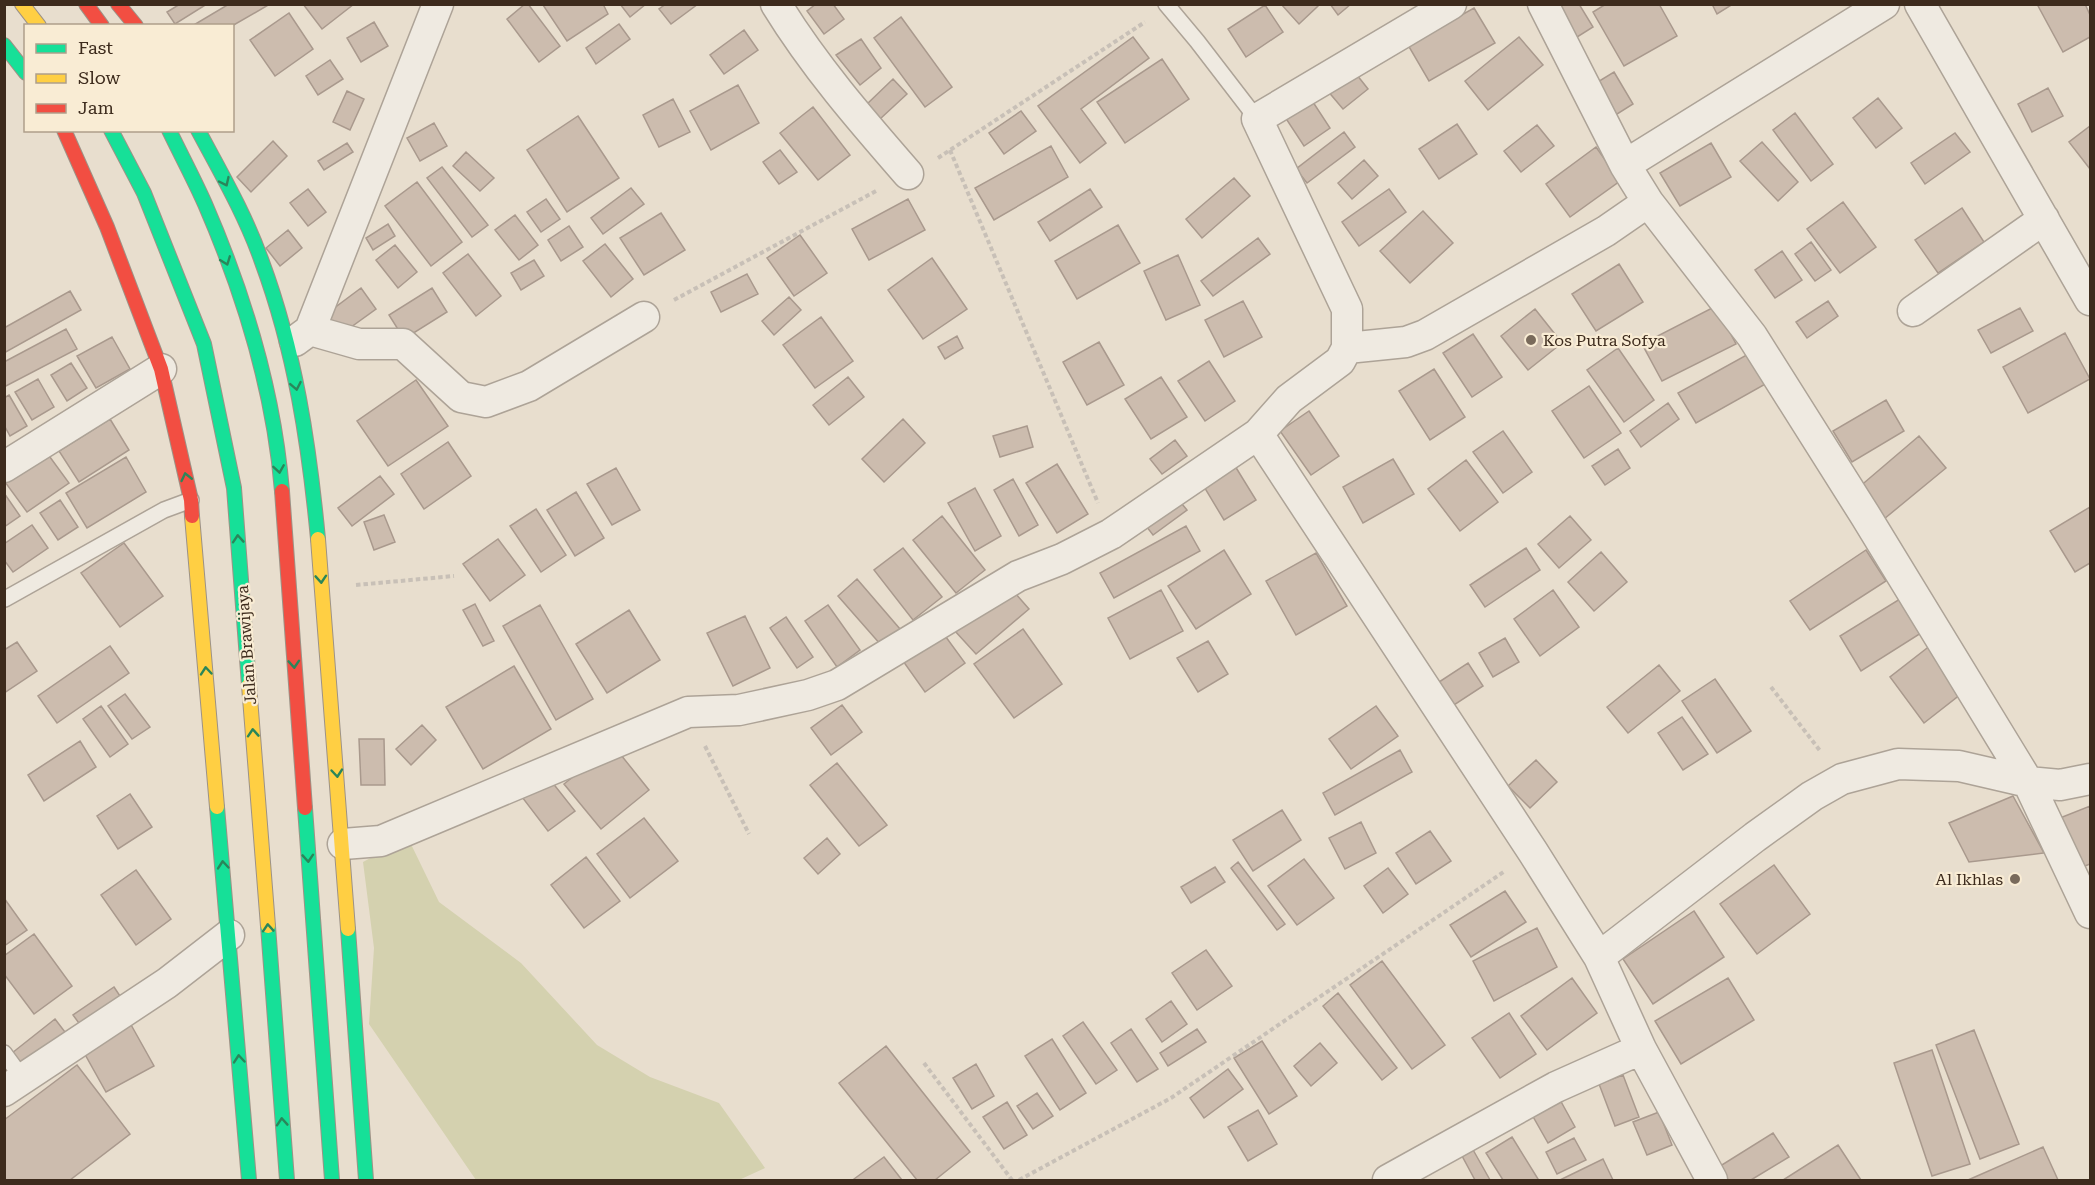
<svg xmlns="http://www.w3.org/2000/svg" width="2095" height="1185" font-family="'Roboto Serif',serif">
	<rect width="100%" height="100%" fill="#e8dece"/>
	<path fill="#d4d1af" d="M408,838L439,902L521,963L597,1045L650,1077L719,1103L765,1168L739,1180H476L369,1024L374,948L363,862Z"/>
	<path fill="#ccbcae" stroke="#a9998d" stroke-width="1.5" d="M180,4H207L175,24L167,12Z
		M229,4H270L232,26H192Z
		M303,4H354L322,29Z
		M525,4H528L560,46L539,62L507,19Z
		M603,4L608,14L567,41L543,5Z
		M620,4H646L630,17Z
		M666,4H698L671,24L659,9Z
		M816,4H833L844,19L824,34L807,11Z
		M1281,4H1317L1318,6L1299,24Z
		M1330,4H1351L1338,15Z
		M1553,4H1579L1593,27L1574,39Z
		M1606,4H1659L1677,36L1624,66L1593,12Z
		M1712,4H1733L1717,14Z
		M2037,4H2085L2090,15V37L2063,52Z
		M1265,5L1283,32L1246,57L1228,29Z
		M1474,8L1495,43L1429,81L1408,45Z
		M289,13L313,49L275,76L250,40Z
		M901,17L952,87L925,107L874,38Z
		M374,22L388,46L361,62L347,38Z
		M619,24L630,39L596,64L586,48Z
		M744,30L758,50L724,74L710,55Z
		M1133,37L1149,58L1081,109L1106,143L1080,163L1038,106Z
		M1519,37L1543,65L1488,110L1465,81Z
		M861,39L881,68L860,85L836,55Z
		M1162,59L1189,99L1125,143L1097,102Z
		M330,60L343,79L318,95L306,76Z
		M1353,70L1368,89L1343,109L1327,90Z
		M1614,72L1633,104L1614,116L1596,83Z
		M893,79L907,94L880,119L866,105Z
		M738,85L759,123L711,150L690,111Z
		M2048,88L2063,116L2032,132L2018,104Z
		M347,91L364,99L350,130L333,122Z
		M1309,96L1330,128L1304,146L1283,114Z
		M1878,98L1902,128L1876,148L1853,118Z
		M673,99L690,132L659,147L643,115Z
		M813,107L850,155L818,180L780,133Z
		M1021,111L1036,131L1004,154L989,133Z
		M1795,113L1833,164L1811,181L1773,130Z
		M578,116L619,178L567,212L527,150Z
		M434,123L447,146L420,161L407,138Z
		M1457,124L1477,154L1439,179L1419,149Z
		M1537,125L1554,146L1521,172L1504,151Z
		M2090,126V169L2069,142Z
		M1344,132L1355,147L1307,183L1296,169Z
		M1955,133L1970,152L1925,184L1911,163Z
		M273,141L287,156L251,192L237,177Z
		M1762,142L1798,182L1778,201L1740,161Z
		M347,143L353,152L324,170L318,161Z
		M1711,143L1731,177L1680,206L1660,173Z
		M1051,146L1068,177L994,220L975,188Z
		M1596,147L1620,181L1570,217L1546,184Z
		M780,150L797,172L779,184L763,162Z
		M466,152L494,178L480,191L453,166Z
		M1364,160L1378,176L1352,199L1338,183Z
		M442,167L488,225L472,237L427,178Z
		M1234,178L1250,196L1202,238L1186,219Z
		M417,182L462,242L431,266L385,206Z
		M631,188L644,204L603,234L591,218Z
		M308,189L326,212L308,226L290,203Z
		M1090,189L1102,207L1050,241L1038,222Z
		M1389,189L1406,212L1359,246L1342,222Z
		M546,199L560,219L541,232L527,212Z
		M908,199L925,230L869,260L852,229Z
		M1843,202L1876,247L1840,273L1807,229Z
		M1962,208L1984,242L1938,273L1915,240Z
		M1423,211L1453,243L1410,283L1380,251Z
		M661,213L685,250L644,275L620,238Z
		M515,215L538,245L519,260L495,230Z
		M388,224L395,236L373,250L366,238Z
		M1118,225L1140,263L1077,299L1055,261Z
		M569,226L583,247L561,261L548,240Z
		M288,230L302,248L280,266L266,248Z
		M800,235L827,273L794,296L767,258Z
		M1258,238L1270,254L1213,296L1201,281Z
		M1811,242L1831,270L1815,281L1795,254Z
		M605,244L633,279L611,297L583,261Z
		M395,245L417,272L398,288L376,260Z
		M1782,251L1802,280L1775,298L1755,270Z
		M468,254L501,296L476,316L443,273Z
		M1178,255L1200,305L1166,320L1144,271Z
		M932,258L967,309L923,339L888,290Z
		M534,260L544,276L521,290L511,273Z
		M1619,264L1643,302L1596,331L1572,294Z
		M747,274L758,294L721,312L711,292Z
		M361,288L376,309L340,335L325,315Z
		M432,288L447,312L404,339L389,315Z
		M70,291L81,310L4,353V328Z
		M789,297L801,310L774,335L762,321Z
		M1243,301L1262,337L1224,357L1205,320Z
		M1828,301L1838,316L1807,338L1796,322Z
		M1716,306L1736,344L1662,381L1642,344Z
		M2020,308L2033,331L1991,353L1978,330Z
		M1535,309L1562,343L1528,370L1501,336Z
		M821,317L853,361L815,388L783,345Z
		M66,329L77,349L4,387V362Z
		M2065,333L2090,379L2028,413L2003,367Z
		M1473,334L1502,377L1472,397L1443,353Z
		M957,336L963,348L945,359L938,347Z
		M112,337L130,369L96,388L77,356Z
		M1099,342L1124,385L1087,405L1063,362Z
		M1618,348L1654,400L1624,422L1587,370Z
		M1752,352L1769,382L1696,423L1678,393Z
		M1209,361L1235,401L1205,421L1178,381Z
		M71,363L87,388L67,401L51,375Z
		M1434,369L1465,417L1430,440L1399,391Z
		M848,377L864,397L829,425L813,405Z
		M1161,377L1187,417L1151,439L1125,399Z
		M38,379L54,407L32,420L15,392Z
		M416,380L448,426L388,466L357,421Z
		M1589,386L1621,433L1584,458L1552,411Z
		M9,395L27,426L10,436L4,425V398Z
		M1886,400L1904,431L1852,462L1833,431Z
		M1668,403L1679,419L1641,447L1630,431Z
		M1309,411L1339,456L1311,475L1280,431Z
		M110,419L129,450L79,482L59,451Z
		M903,419L925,443L884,482L862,459Z
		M1027,426L1033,447L1000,457L993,436Z
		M1503,431L1532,472L1503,493L1473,452Z
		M1919,436L1946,468L1884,519L1858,488Z
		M1175,440L1187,456L1162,474L1150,459Z
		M448,442L471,476L424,509L401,474Z
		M1618,449L1630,468L1605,485L1592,466Z
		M47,453L69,483L27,512L5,482Z
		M126,457L146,492L87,528L66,493Z
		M1393,459L1414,494L1363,523L1343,487Z
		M1466,460L1498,502L1460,531L1428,489Z
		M1057,464L1088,514L1057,533L1026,483Z
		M1235,466L1256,500L1224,520L1203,485Z
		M616,468L640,510L612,525L587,484Z
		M380,476L394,494L352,526L338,508Z
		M1013,479L1038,525L1019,536L994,490Z
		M975,488L1001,536L975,551L948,503Z
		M576,492L604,538L575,556L547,510Z
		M4,493L20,516L4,527Z
		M1177,498L1187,510L1153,535L1143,522Z
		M60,500L78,527L58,540L40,513Z
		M2090,507V563L2075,572L2050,531Z
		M536,509L566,555L541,572L510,526Z
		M384,515L395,542L374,550L364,522Z
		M942,516L985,570L956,593L913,540Z
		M1570,516L1591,540L1559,568L1538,544Z
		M32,525L48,548L13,572L4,560V544Z
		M1186,526L1200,551L1114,598L1100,573Z
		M498,539L525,575L490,601L463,564Z
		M124,543L163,596L120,627L81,573Z
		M903,548L942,597L913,620L874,570Z
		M1526,548L1540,570L1485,607L1470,585Z
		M1224,550L1251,594L1196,629L1168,586Z
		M1866,550L1886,581L1810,630L1790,601Z
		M1601,552L1627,582L1594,611L1568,582Z
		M1316,553L1347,606L1296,635L1266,581Z
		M857,579L900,629L881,645L838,596Z
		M1009,586L1029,609L976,654L955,631Z
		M1161,590L1183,631L1130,659L1108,618Z
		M1553,590L1579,627L1540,656L1514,619Z
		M1908,594L1929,628L1861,671L1840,636Z
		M475,604L494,641L483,646L463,610Z
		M540,605L593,699L556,720L503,626Z
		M828,605L860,650L837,667L805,621Z
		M629,610L660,660L607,693L576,644Z
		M745,616L770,668L733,686L707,633Z
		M786,617L813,657L797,668L770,628Z
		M1023,629L1062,684L1014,718L974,664Z
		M943,633L965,663L925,692L903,661Z
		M1505,638L1519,662L1493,677L1479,653Z
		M1208,641L1228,674L1198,692L1177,658Z
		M17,642L37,671L4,693V650Z
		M1931,645L1966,690L1924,723L1890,677Z
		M110,646L129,673L57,723L38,696Z
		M1468,663L1483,686L1454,705L1439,682Z
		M1659,665L1680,691L1628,733L1607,707Z
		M514,666L551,729L483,769L446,707Z
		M1715,679L1751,731L1717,753L1682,701Z
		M125,694L150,727L132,739L108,706Z
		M842,705L862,732L831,755L811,728Z
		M101,706L128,744L110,757L83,719Z
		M1376,706L1398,736L1351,769L1329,739Z
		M1682,717L1708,754L1683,770L1658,733Z
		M422,725L436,740L411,765L396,749Z
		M359,739H384L385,785H361Z
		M80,741L96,767L44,801L28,775Z
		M613,745L649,790L601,829L564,784Z
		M1400,750L1412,772L1335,815L1323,793Z
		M1536,760L1557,782L1530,808L1508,786Z
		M837,763L887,825L859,846L810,785Z
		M548,777L575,811L548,831L522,797Z
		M130,794L152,827L118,849L97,816Z
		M2013,796L2044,853L1969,862L1949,823Z
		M2090,806V864L2075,870L2055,820Z
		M1282,810L1301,840L1253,871L1233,840Z
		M644,818L678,861L630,898L597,854Z
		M1361,822L1376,853L1345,869L1329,838Z
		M1430,831L1451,861L1416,884L1396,853Z
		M827,838L840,854L818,874L804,858Z
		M586,857L620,901L584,928L551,885Z
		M1304,859L1334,898L1297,925L1268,886Z
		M1238,862L1285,924L1277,930L1231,868Z
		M1774,865L1810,914L1757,954L1720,904Z
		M1215,867L1225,882L1191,903L1181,887Z
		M1388,868L1408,894L1383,913L1364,886Z
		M136,870L171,919L136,945L101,895Z
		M1505,891L1526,922L1471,957L1450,925Z
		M4,898L27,930L4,946Z
		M1694,911L1724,957L1653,1004L1623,959Z
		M1537,928L1557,967L1494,1001L1473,961Z
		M34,934L72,986L34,1014L4,974V956Z
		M1206,950L1232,986L1197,1010L1172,973Z
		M1382,961L1445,1045L1412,1069L1350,985Z
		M1572,978L1597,1013L1547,1050L1521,1016Z
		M1728,978L1754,1020L1681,1064L1655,1021Z
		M114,987L124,1002L84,1030L73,1015Z
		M1338,993L1397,1068L1382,1080L1323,1006Z
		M1171,1001L1187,1024L1162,1042L1146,1019Z
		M1509,1013L1536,1054L1500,1078L1472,1038Z
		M55,1019L65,1032L22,1065L12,1053Z
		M1083,1022L1117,1070L1096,1084L1063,1036Z
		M130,1023L154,1066L106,1092L82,1049Z
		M1131,1029L1158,1069L1137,1082L1111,1043Z
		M1197,1029L1206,1042L1168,1066L1160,1053Z
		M1974,1030L2019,1144L1980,1159L1936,1045Z
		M1052,1039L1086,1093L1060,1110L1025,1056Z
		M1262,1041L1297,1096L1269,1114L1234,1058Z
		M1320,1043L1337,1063L1311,1086L1294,1066Z
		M886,1046L970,1152L935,1180H917L839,1083Z
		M1932,1050L1970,1164L1932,1176L1894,1063Z
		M976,1064L994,1096L972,1109L953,1078Z
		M77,1065L130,1134L70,1180H4V1120Z
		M1228,1069L1243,1089L1204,1118L1190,1098Z
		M1623,1075L1639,1117L1615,1126L1599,1084Z
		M1037,1093L1053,1116L1033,1129L1017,1106Z
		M1559,1098L1575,1127L1548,1143L1531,1113Z
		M1007,1102L1027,1135L1004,1149L983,1117Z
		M1258,1110L1277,1144L1248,1161L1228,1127Z
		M1659,1112L1672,1145L1647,1155L1633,1122Z
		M1773,1133L1789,1157L1751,1180H1725L1717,1168Z
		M1512,1137L1538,1179L1536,1180H1503L1486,1153Z
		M1574,1138L1586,1160L1557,1174L1546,1152Z
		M1838,1145L1861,1180H1783Z
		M2043,1147L2058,1180H1968Z
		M1472,1148L1490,1180H1475L1461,1154Z
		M884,1157L902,1180H855L854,1179Z
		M1603,1159L1613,1180H1560Z"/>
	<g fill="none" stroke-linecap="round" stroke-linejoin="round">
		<defs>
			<path id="lane" d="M1166,4L1197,41L1257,119
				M5,599L164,510L191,500
				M4,1053L23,1079"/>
			<path id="street" d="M776,4C814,66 861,120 908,174
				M1920,4L2090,300
				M1625,165L1884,4
				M1648,202L1752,336L1865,515L2028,782L2090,913
				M1913,311L2044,219
				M310,330L359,344H403L461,397L486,402L529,386L644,317
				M295,341L310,330L438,4
				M1347,348L1406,342L1425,335L1606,231L1648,202L1625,165L1543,4
				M1258,434L1533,852L1599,957
				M4,467L161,369
				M343,844L381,841L688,712L739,710L808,695L837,685L1018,576L1062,559L1111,534L1258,434L1289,399L1340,361L1347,348V309L1257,119L1451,4
				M4,1091L167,983L229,935
				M1388,1180L1556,1087L1641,1049
				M1712,1180L1641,1049L1599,957L1755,837L1812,796L1842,779L1898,764L1959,766L2028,782L2060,785L2090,779"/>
			<path id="fast" d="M4,45L26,73
				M111,130L144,193L204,344L234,488L249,685
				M169,130C181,155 194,179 205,204C244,294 274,392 282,491
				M198,130C221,173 246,216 262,262C295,351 309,444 318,539
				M217,807L249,1180
				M305,808L332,1180
				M268,926L287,1180
				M348,929L366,1180"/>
			<path id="slow" d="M22,4L39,26
				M192,516L217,807
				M318,539L348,929
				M249,685L268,926"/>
			<path id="jam" d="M86,4L102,26
				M118,4L136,26
				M64,130L107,227L161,369L191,500L192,516
				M282,491L305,808"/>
		</defs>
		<use href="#lane" stroke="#ada397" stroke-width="18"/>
		<use href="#street" stroke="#ada397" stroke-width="33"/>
		<use href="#fast" stroke="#9d9286" stroke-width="16"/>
		<use href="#slow" stroke="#9d9286" stroke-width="16"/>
		<use href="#jam" stroke="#9d9286" stroke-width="16"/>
		<path stroke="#c8c0b7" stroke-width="4" stroke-dasharray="4.5 3" stroke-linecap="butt" d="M950,150L1098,503
			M938,158L1145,22
			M674,300L876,191
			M356,585L454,576
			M1771,687L1821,752
			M705,746L749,834
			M924,1063L1012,1180
			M1019,1180L1171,1098L1505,871"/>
		<use href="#lane" stroke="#efeae1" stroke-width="15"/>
		<use href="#street" stroke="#efeae1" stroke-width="30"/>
		<use href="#fast" stroke="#16e098" stroke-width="14"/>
		<use href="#slow" stroke="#ffcf43" stroke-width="14"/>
		<use href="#jam" stroke="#f24e42" stroke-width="14"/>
	</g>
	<defs><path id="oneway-chevron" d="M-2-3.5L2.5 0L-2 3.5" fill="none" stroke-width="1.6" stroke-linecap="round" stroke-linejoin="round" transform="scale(1.5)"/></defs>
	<g stroke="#2a865a">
		<use href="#oneway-chevron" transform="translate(225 182) rotate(65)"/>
		<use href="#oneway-chevron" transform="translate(226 261) rotate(69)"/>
		<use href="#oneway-chevron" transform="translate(296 386) rotate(79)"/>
		<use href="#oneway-chevron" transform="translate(279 469) rotate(81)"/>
		<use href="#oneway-chevron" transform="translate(186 477) rotate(-103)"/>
		<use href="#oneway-chevron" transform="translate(238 539) rotate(-94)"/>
		<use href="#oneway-chevron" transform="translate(321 579) rotate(86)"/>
		<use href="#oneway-chevron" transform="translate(294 664) rotate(86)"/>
		<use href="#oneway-chevron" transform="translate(206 671) rotate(-95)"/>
		<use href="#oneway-chevron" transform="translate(253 733) rotate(-94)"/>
		<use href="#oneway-chevron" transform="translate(337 773) rotate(85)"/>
		<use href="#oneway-chevron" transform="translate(308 858) rotate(86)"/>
		<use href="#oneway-chevron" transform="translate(223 865) rotate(-95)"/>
		<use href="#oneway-chevron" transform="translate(268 928) rotate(-94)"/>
		<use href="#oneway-chevron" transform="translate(239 1059) rotate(-95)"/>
		<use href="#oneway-chevron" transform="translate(282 1122) rotate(-94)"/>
	</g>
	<g fill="#796a5b" stroke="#f9ecd4" stroke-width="2">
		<circle cx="1531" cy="340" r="6"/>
		<circle cx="2015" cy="879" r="6"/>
	</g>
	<g text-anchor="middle" stroke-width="4.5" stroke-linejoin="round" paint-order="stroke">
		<g font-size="16" fill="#3d2b1d" stroke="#f9ecd4" text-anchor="start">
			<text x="1543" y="346">Kos Putra Sofya</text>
			<text x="2003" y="885" text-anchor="end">Al Ikhlas</text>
		</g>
		<g font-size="16" fill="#3d2b1d" stroke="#f9ecd4">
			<text transform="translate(246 645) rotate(-94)" y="6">Jalan Brawijaya</text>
		</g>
	</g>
	<rect width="2095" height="1185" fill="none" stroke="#3d2b1d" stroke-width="12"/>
	<rect x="24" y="24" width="210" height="108" fill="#f9ecd4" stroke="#ae9f8b" stroke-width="1.5"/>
	<rect x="36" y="44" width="30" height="9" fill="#16e098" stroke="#ae9f8b" stroke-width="1.5"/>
	<text x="78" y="54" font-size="18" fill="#3d2b1d">Fast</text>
	<rect x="36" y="74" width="30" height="9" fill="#ffcf43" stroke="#ae9f8b" stroke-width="1.5"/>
	<text x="78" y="84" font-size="18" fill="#3d2b1d">Slow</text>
	<rect x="36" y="104" width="30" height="9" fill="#f24e42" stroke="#ae9f8b" stroke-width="1.5"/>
	<text x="78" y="114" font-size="18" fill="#3d2b1d">Jam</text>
</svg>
